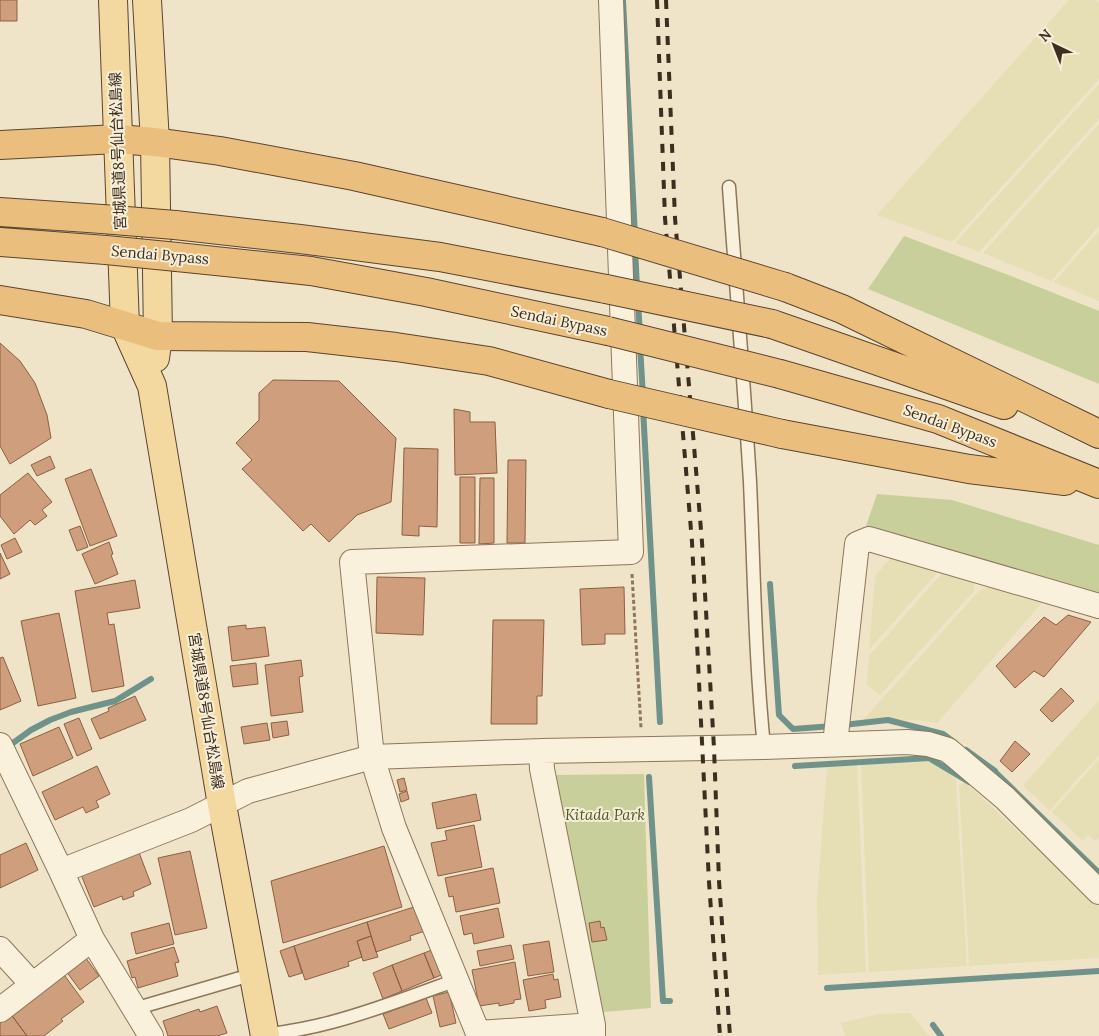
<svg xmlns="http://www.w3.org/2000/svg" width="1099" height="1036" font-family="Lora,'Noto Sans JP',serif">
	<rect width="100%" height="100%" fill="#f0e4c8"/>
	<path fill="#e6deb5" d="M1069,0H1095L1099,3V79L952,242L877,215Z
		M1099,84V119L979,252L955,243Z
		M1099,124V226L1051,281L983,253Z
		M1099,231V301L1054,282Z
		M895,553L943,566L869,650L875,576Z
		M943,572L972,580L975,590L880,695L867,685L869,656Z
		M996,583L1046,598L937,723L916,720H863L978,592Z
		M1099,700V755L1050,810L1023,786Z
		M912,759H923L950,769V774L956,780L967,966L869,972L861,763Z
		M1099,759V837L1095,841L1088,835L1083,841L1052,812Z
		M857,763L866,972L818,975L817,897L827,766Z
		M965,782L1099,906V958L969,966L959,785Z
		M910,1013L929,1036H845L841,1023L879,1014Z"/>
	<path fill="#c9cf9b" d="M904,236L1011,276L1099,311V384L868,289Z
		M877,494L952,500L1099,545V597L918,540L866,526Z
		M644,774L651,1008L603,1012L556,775Z"/>
	<g fill="none" stroke-linecap="round" stroke-linejoin="round">
		<path stroke="#6f938a" stroke-width="6" d="M623,0L635,236
			M635,248L637,288
			M638,303L640,333
			M640,346L643,396
			M643,408L660,722
			M770,584L779,715L793,729L833,726
			M843,725L888,720L943,734L955,743
			M13,743L31,730L50,720L71,712L115,701L151,679
			M966,750L995,771
			M795,766L929,758L969,782
			M993,770L1099,873
			M649,777L663,1001H670
			M827,988L1099,971
			M933,1025L941,1036"/>
	</g>
	<path fill="#cf9f7d" stroke="#8d5f41" d="M0,0H17V21H0Z
		M0,343L20,361L35,383L47,415L51,438L10,464L0,446Z
		M273,380L339,381L396,438L391,502L357,515L329,542L311,524L303,531L242,469L252,460L236,443L259,420V393Z
		M454,409L470,412V422H495L497,473L455,475Z
		M404,448L438,449L437,527L419,526V536L402,535Z
		M50,456L55,468L37,476L31,465Z
		M508,460H526L525,543H507Z
		M91,469L117,536L90,546L65,479Z
		M28,473L52,502L42,510L47,516L35,525L30,520L14,534L0,516V495Z
		M460,477H475V543H460Z
		M480,478H494V543L479,544Z
		M80,526L88,547L77,551L69,530Z
		M15,538L22,552L7,559L1,545Z
		M109,542L113,554L111,555L118,574L95,584L82,554Z
		M0,553L10,574L0,579Z
		M377,577L425,578L423,635L376,633Z
		M135,580L140,608L107,613L109,625L114,624L124,686L92,692L75,591Z
		M624,587L625,634H605V644L582,645L580,589Z
		M59,613L76,698L38,706L21,621Z
		M1068,615L1091,622L1044,677L1034,671L1015,688L996,666L1044,617L1056,625Z
		M493,620H544L542,696H537V724H491Z
		M246,625V629L265,627L269,656L232,661L228,627Z
		M3,657L21,701L0,710V658Z
		M301,660L303,676L299,677L303,712L271,716L265,665Z
		M256,663L258,684L233,687L230,666Z
		M1061,688L1074,701L1052,722L1040,710Z
		M135,696L146,720L100,739L91,719L109,711L108,708Z
		M79,718L92,749L77,756L64,724Z
		M287,721L289,735L273,738L271,723Z
		M267,723L270,740L244,744L241,727Z
		M59,727L73,758L33,776L20,744Z
		M1015,741L1030,754L1012,772L1000,761Z
		M97,766L110,794L96,801L99,807L86,813L83,807L55,820L42,792Z
		M404,778L407,790L400,792L397,780Z
		M407,791L409,799L401,802L399,794Z
		M476,794L481,820L437,829L432,803Z
		M474,825L482,867L438,876L431,843L447,840L445,831Z
		M26,843L38,870L0,888V855Z
		M384,846L402,907L283,943L271,881Z
		M138,850L151,884L133,892L134,896L123,900L122,896L94,907L80,872Z
		M190,851L207,928L175,935L158,858Z
		M493,868L500,903L456,912L453,896L449,897L445,878Z
		M417,906L425,931L410,936L411,940L376,952L367,922Z
		M498,908L504,937L474,944L472,933L464,935L460,916Z
		M600,921L601,928L604,927L607,940L592,942L589,923Z
		M367,922L371,936L357,941L362,957L348,962L349,966L305,980L294,946Z
		M169,923L174,944L136,954L131,933Z
		M371,936L378,957L363,961L357,941Z
		M549,941L554,972L528,976L523,945Z
		M511,945L514,959L480,966L477,951Z
		M294,946L302,973L289,977L280,951Z
		M174,947L179,962L175,963L178,976L138,988L135,977L132,978L127,961Z
		M437,948L446,973L434,978L424,953Z
		M424,953L434,978L402,991L392,965Z
		M85,957L99,976L80,990L66,971Z
		M515,962L521,999L514,1000V1003L499,1006V1003L479,1006L472,970Z
		M392,965L402,991L383,999L373,973Z
		M62,972L84,1002L61,1019L63,1021L44,1036H27L10,1013Z
		M553,974L554,980L558,979L561,997L545,1000L546,1008L529,1011L523,980Z
		M449,992L456,1023L440,1027L433,996Z
		M426,998L432,1013L389,1029L383,1014Z
		M217,1006L227,1033L217,1036H168L163,1021L199,1009L200,1012Z
		M10,1013L27,1036H0V1014Z"/>
	<g fill="none" stroke-linecap="round" stroke-linejoin="round">
		<defs>
			<path id="service" d="M729,187C736,285 744,384 750,482C754,571 755,659 764,747
				M134,1009L254,974
				M264,1035C287,1032 310,1028 332,1022C374,1011 415,995 456,980"/>
			<path id="minor" d="M835,744L857,544L869,539L1099,606
				M0,745L61,871L92,939L151,1036
				M541,751L542,769L593,1025V1036
				M61,871L191,820L248,791L372,757L541,751L764,747L907,742L928,744L948,750L1005,798L1099,892
				M0,949L32,984
				M0,1010L92,939
				M593,1025L478,1033L394,828L372,757L352,562L631,552L611,0"/>
			<path id="primary" d="M113,0L125,326L152,386L222,805L265,1036
				M147,0L155,142L158,336L155,358"/>
			<path id="trunk" d="M0,145L117,139L155,142L220,151L354,176L602,232
				M0,212L102,219
				M175,225L300,239L440,257L606,289
				M0,242L106,250
				M177,257L311,271L426,292L608,331
				M785,287L842,309L1099,434
				M0,300L86,314L158,336L307,337L396,347L489,361L609,394
				M772,324L1004,405
				M780,374L938,419L1099,484
				M782,434L969,469L1065,481"/>
		</defs>
		<use href="#service" stroke="#8d765c" stroke-width="15"/>
		<use href="#minor" stroke="#8d765c" stroke-width="26"/>
		<use href="#primary" stroke="#5b4430" stroke-width="30"/>
		<use href="#trunk" stroke="#5b4430" stroke-width="30"/>
		<path stroke="#8d765c" stroke-width="3" stroke-dasharray="4 2.5" stroke-linecap="butt" d="M632,574L641,728"/>
		<use href="#service" stroke="#faf1dc" stroke-width="12"/>
		<use href="#minor" stroke="#faf1dc" stroke-width="24"/>
		<use href="#primary" stroke="#f3d9a0" stroke-width="28"/>
		<use href="#trunk" stroke="#eabe7c" stroke-width="28"/>
		<path stroke="#3d2e20" stroke-width="4" stroke-dasharray="9 9" stroke-linecap="butt" d="M657,0L665,218L692,542L709,882L720,1036
			M666,0L675,218L702,542L714,748L719,881L730,1036"/>
		<defs>
			<path id="trunk-bridge" d="M102,219L175,225
				M602,232L785,287
				M106,250L177,257
				M606,289L772,324
				M608,331L780,374
				M609,394L782,434"/>
		</defs>
		<use href="#trunk-bridge" stroke="#5b4430" stroke-width="30" stroke-linecap="butt"/>
		<use href="#trunk-bridge" stroke="#eabe7c" stroke-width="28"/>
	</g>
	<g text-anchor="middle" stroke-width="4" stroke-linejoin="round" paint-order="stroke">
		<g font-size="15" fill="#3d2e20" stroke="#f7eed8">
			<text transform="translate(118 151) rotate(-92)" y="5">宮城県道8号仙台松島線</text>
			<text transform="translate(160 255) rotate(5)" y="5">Sendai Bypass</text>
			<text transform="translate(559 321) rotate(12)" y="5">Sendai Bypass</text>
			<text transform="translate(950 426) rotate(20)" y="5">Sendai Bypass</text>
			<text transform="translate(206 711) rotate(81)" y="5">宮城県道8号仙台松島線</text>
		</g>
		<g font-size="15" font-style="italic" fill="#4d5a26" stroke="#f7eed8">
			<text x="605" y="820">Kitada Park</text>
		</g>
	</g>
	<g transform="translate(1054 45) rotate(317)" stroke="#f7eed8" stroke-width="4" paint-order="stroke">
	<path d="M0-4L9 19L0 12L-9 19Z" fill="#3d2e20"/>
	<text y="-8" font-size="14" font-weight="bold" text-anchor="middle" fill="#3d2e20">N</text>
	</g>
</svg>
